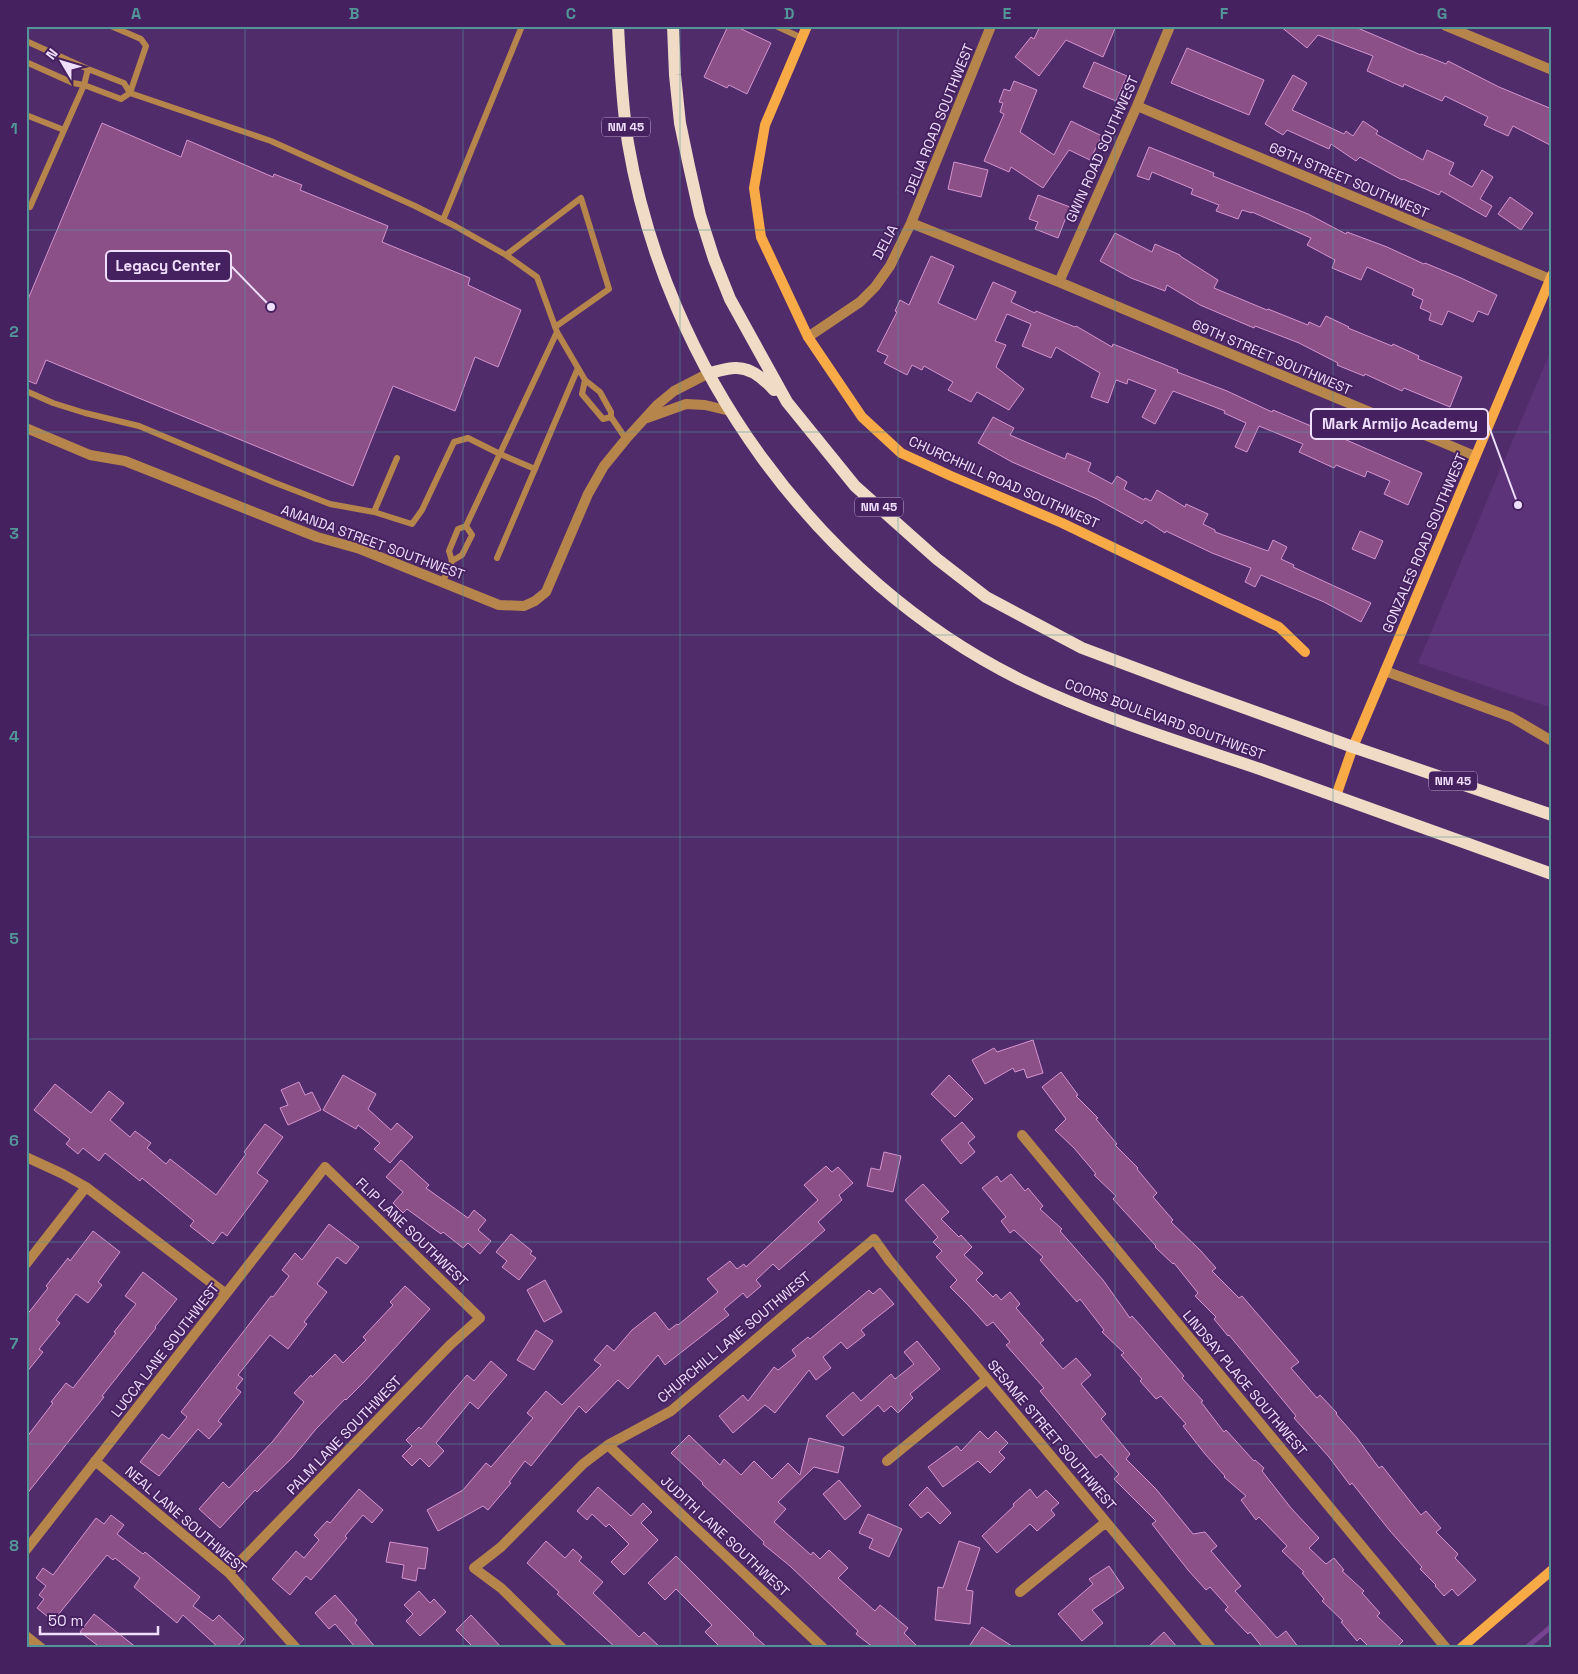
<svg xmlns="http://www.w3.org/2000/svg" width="1578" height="1674" font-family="'Space Grotesk',sans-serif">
	<rect width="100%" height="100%" fill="#512c6a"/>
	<path fill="#5c3379" d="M1552,348V708L1418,663Z"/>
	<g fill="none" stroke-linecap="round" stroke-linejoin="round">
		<path stroke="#764391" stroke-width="5" d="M1526,1648L1552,1626"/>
	</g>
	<path fill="#8b5087" stroke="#d494cf" d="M728,26H735L771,43L747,94L729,85L727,88L704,77Z
		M1040,26H1116L1103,57L1066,40L1039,76L1015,57L1031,37L1034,39Z
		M1280,26H1353L1421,55V54L1446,64L1448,61L1499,87L1552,109V146L1513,126L1508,136L1484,125L1488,117L1445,96L1442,101L1404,84L1403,87L1367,71L1373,56L1318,35L1307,48Z
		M1187,48L1264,80L1249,115L1171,83Z
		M1094,62L1127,76L1116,101L1083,87Z
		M1293,75L1307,83L1292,110L1344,134L1346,131L1353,136L1363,121L1378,131L1376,134L1423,160L1427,150L1454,163L1449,174L1472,187L1482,170L1493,177L1480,199L1492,206L1486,217L1441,191L1439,195L1403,179L1402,180L1360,157L1356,161L1331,144L1329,149L1287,130L1283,135L1265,124Z
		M1014,81L1037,90L1020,132L1054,155L1071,121L1102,136L1090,160L1069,150L1043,188L1011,167L1009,172L984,161L1004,114L1000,112L1003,103L999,102L1004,89L1010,91Z
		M102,123L181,157L187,140L273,177L274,174L302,185L300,190L388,226L382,242L470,278L468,285L521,310L498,367L475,357L455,411L393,386L353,486L46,360L36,384L26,380V304Z
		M1149,147L1214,173L1213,176L1308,214L1346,234L1347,232L1387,247L1424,264L1425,263L1461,278L1497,295L1488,315L1478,311L1473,322L1448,311L1442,325L1429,320L1431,313L1420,308L1423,300L1412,295L1414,289L1367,267L1361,280L1332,268L1335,260L1307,245L1311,238L1252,212V213L1242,210L1238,219L1216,211L1219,205L1191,194L1193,189L1152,172L1149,180L1137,176Z
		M954,162L988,170L981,197L948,189Z
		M1038,195L1070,207L1058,238L1035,229L1038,222L1029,219Z
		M1510,197L1533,213L1521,230L1498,214Z
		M1115,233L1152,252L1155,244L1180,255V256L1218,280L1214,288L1267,310L1268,309L1308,325L1309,322L1320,327L1326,316L1349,327L1348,328L1392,346L1393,344L1419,356L1418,359L1462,377L1450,407L1404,388L1402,391L1365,374L1364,376L1337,365L1338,363L1299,343L1255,326L1254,328L1200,305L1167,285L1165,291L1131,278L1100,261Z
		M931,256L954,266L938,303L976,320L993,282L1016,292L1011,302L1035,313L1036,311L1075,327L1076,326L1112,347L1113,344L1178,370L1177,372L1227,391L1272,412L1273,410L1311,426L1312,425L1422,473L1408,505L1384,494L1390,481L1367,471L1365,477L1336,465L1334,468L1299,452L1303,444L1259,426L1247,452L1235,447L1246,423L1224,413L1225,411L1173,391L1155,424L1142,417L1156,390L1128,379L1127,384L1116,380L1108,403L1091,397L1100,373L1056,347L1051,358L1022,346L1031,324L1007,314L995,341L1006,345L996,367L1024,389L1009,410L977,392L971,402L948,390L953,382L924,366L922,370L912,365L907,375L884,363L888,356L877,351L897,312L895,311L900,300L909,305Z
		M993,417L1014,428L1010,435L1065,459L1067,453L1091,463L1088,471L1112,484L1117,476L1127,482L1124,489L1144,500L1145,498L1151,501L1157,490L1185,507L1186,504L1208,514L1203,524L1215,530V532L1268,551L1273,540L1287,547L1281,559L1294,565L1293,567L1371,603L1361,622L1324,602L1261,575L1255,587L1245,582L1251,568L1212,553L1166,531L1165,533L1145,520L1142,524L1097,499L1012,462L978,443Z
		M1360,531L1383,541L1375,559L1352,549Z
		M1033,1040L1043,1073L1027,1078L1024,1069L1015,1072L1013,1068L985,1084L972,1060L994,1048L997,1052Z
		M1061,1072L1078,1095L1076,1096L1098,1118L1096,1119L1117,1144L1115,1145L1138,1168L1137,1169L1157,1193L1153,1197L1173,1220L1171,1222L1200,1250L1216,1268L1212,1271L1239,1298L1242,1296L1299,1362L1291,1368L1317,1398L1320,1395L1337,1413L1336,1414L1357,1438L1379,1468L1382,1466L1421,1515L1426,1511L1441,1528L1436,1532L1458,1554L1455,1558L1476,1580L1458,1596L1452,1589L1444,1596L1435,1586L1436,1585L1420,1569L1422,1567L1390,1531L1352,1483L1350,1485L1329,1457L1294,1418L1296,1416L1229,1335L1228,1336L1214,1319L1216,1317L1195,1296L1198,1293L1174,1263L1173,1264L1155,1247L1156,1246L1113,1199L1116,1196L1094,1175L1096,1174L1074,1148L1055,1130L1066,1119L1042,1087Z
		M343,1075L376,1094L368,1109L391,1130L397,1123L413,1137L390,1163L374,1149L380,1143L358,1125L356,1129L323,1110Z
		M949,1075L973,1099L955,1117L931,1094Z
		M299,1082L305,1095L312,1092L321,1110L288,1125L280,1108L288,1105L281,1090Z
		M55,1084L91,1113L109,1091L124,1103L110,1120L130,1137L135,1131L151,1143L147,1148L166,1164L170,1159L216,1195L246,1154L244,1152L265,1124L283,1137L257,1173L268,1181L227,1236L222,1232L213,1244L190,1226L194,1221L142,1178L140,1181L105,1153L99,1161L83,1148L78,1154L66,1144L70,1139L34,1110Z
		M962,1122L975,1137L968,1143L975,1152L961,1164L941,1140Z
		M884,1152L901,1156L893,1192L867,1186L871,1168L880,1170Z
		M401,1160L429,1185L426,1188L468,1218L474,1210L486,1220L478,1230L491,1241L480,1254L468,1243L463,1248L443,1232L441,1234L407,1209L403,1213L393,1203L403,1192L386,1177Z
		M826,1166L832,1172L838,1167L853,1183L839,1195L842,1200L818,1222L825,1230L779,1270L773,1264L756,1280L761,1286L747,1298L743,1293L724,1309L729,1315L665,1365L658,1355L628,1389L618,1380L586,1413L579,1406L531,1466L525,1461L509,1482L511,1483L488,1510L483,1506L438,1531L427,1510L463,1490L486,1463L491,1467L533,1418L527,1413L546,1391L562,1405L601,1365L594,1360L607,1345L614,1351L632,1330L655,1312L669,1330L677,1324L678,1325L718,1292L707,1279L730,1261L737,1269L744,1264L746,1267L818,1200L804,1185Z
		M1011,1174L1025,1191L1028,1188L1043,1206L1040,1209L1062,1229L1060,1231L1103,1280L1130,1318L1132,1316L1142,1327L1184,1376L1182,1378L1203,1401L1201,1402L1224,1432L1226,1430L1254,1461L1255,1460L1264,1468L1262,1471L1291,1508L1319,1538L1309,1548L1326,1564L1334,1558L1344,1570L1342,1571L1364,1591L1362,1593L1380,1613L1377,1616L1403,1641L1396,1648H1370L1360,1638L1357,1641L1341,1622L1343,1621L1322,1601L1324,1599L1302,1573L1304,1572L1282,1551L1287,1546L1259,1517L1256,1520L1241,1500L1246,1496L1224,1477L1225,1476L1205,1454L1183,1426L1186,1424L1161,1396L1156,1399L1140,1381L1142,1379L1121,1355L1124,1353L1102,1332L1104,1330L1080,1299L1077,1302L1040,1260L1043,1257L1014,1230L1010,1233L1001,1221L1006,1217L982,1188L997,1176L1001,1182Z
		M923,1184L949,1212L941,1219L959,1237L961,1235L972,1247L964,1255L983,1273L976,1280L993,1297L996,1294L1001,1300L1010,1292L1020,1304L1016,1308L1044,1340L1040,1343L1063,1369L1076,1358L1091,1375L1081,1384L1106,1414L1101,1419L1130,1454L1126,1459L1156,1489L1193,1534L1205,1532L1217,1546L1211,1551L1241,1586L1235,1591L1277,1638L1286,1631L1299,1648H1263L1250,1632L1248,1634L1225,1610L1228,1607L1210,1587L1206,1590L1188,1570L1152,1524L1156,1521L1114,1479L1119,1474L1101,1454L1096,1458L1040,1391L1044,1388L1006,1345L1010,1342L993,1322L987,1326L968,1305L950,1287L957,1280L936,1257L942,1251L933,1242L938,1237L905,1200Z
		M329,1224L359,1247L346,1264L337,1257L317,1284L327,1292L304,1322L307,1324L288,1349L270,1335L238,1375L243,1379L236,1388L241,1392L218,1421L222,1424L209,1439L198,1429L159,1476L140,1462L162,1434L169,1439L187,1417L181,1412L271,1296L273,1297L289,1276L282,1270L295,1253L302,1260Z
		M93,1231L120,1252L98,1282L102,1285L88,1303L76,1294L56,1320L60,1323L39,1349L43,1352L26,1373V1316L48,1288L46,1286L68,1258L70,1261Z
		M511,1234L532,1251L530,1254L536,1258L519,1280L502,1267L507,1261L496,1252Z
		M143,1272L177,1299L155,1327L156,1328L102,1396L104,1397L26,1495V1438L53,1403L51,1402L66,1383L73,1388L116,1333L114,1332L136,1304L125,1296Z
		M545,1280L562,1312L544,1322L527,1290Z
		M405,1286L430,1309L364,1382L346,1400L345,1399L316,1429L293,1457L257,1492L255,1490L220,1528L199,1509L223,1482L229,1488L273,1441L304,1402L294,1393L311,1375L312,1377L335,1354L343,1363L366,1340L363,1337L393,1305L390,1302Z
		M880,1288L894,1304L861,1330L865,1335L847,1349L841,1342L823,1357L831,1368L816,1380L809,1370L775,1413L765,1405L733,1433L719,1416L743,1395L748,1401L774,1367L778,1370L796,1356L792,1350L808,1337L810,1339L869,1290L873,1294Z
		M536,1330L553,1341L534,1370L517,1360Z
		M917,1341L940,1369L910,1394L913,1398L898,1413L891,1406L884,1412L878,1405L843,1436L826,1416L853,1392L861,1401L891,1374L895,1379L914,1364L904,1352Z
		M491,1361L507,1375L478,1409L470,1402L436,1443L444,1451L429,1467L420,1458L412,1466L402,1456L412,1446L406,1440L419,1427L421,1429L467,1375L474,1381Z
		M980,1431L988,1439L996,1431L1008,1443L999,1452L1005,1458L990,1473L978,1461L943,1487L928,1467L957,1446L961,1451Z
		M689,1435L720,1465L724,1459L741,1475L754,1461L772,1479L788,1463L800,1475L809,1438L844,1447L838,1473L814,1467L778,1502L786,1509L774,1522L811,1555L813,1552L820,1559L829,1550L848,1568L838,1578L875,1611L880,1605L908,1628L904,1633L919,1648H874L856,1634L858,1631L790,1566L763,1544L764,1542L702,1484L703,1483L671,1453Z
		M839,1480L861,1506L845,1520L823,1494Z
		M598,1487L631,1516L643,1503L652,1512L641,1523L658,1540L624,1575L611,1562L629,1544L609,1524L606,1527L592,1514L587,1520L577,1511Z
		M927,1487L951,1513L940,1524L928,1512L921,1518L909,1505Z
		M359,1489L383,1510L372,1523L363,1515L345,1536L347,1538L311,1580L306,1576L290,1595L272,1579L296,1551L304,1558L319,1540L314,1535L327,1521L330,1523Z
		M1030,1489L1037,1498L1046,1490L1059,1503L1051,1510L1055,1515L1037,1531L1030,1524L997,1553L982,1536L1014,1506L1013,1504Z
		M868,1514L902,1529L889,1557L869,1548L873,1539L859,1533Z
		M111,1515L124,1525L117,1534L143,1554L145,1552L200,1597L193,1606L213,1621L219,1615L244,1639L236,1648H219L183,1615L177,1623L134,1587L140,1578L115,1558L113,1560L107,1555L53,1621L37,1608L44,1599L39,1595L46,1586L36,1578L43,1568L53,1575L96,1518L104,1524Z
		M546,1541L565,1558L573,1549L582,1557L579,1561L603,1582L593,1593L639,1637L644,1632L661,1648H616L557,1594L559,1592L527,1563Z
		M959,1541L980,1548L966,1590L973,1591L970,1624L935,1620L938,1587L943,1588Z
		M390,1542L428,1548L425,1569L418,1568L416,1581L402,1578L404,1565L386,1562Z
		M676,1556L754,1634L753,1635L768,1648H721L705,1632L712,1625L676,1589L665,1600L648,1583Z
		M1109,1566L1124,1588L1092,1610L1103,1623L1082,1641L1058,1614L1093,1584L1089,1579Z
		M419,1591L430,1603L434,1599L446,1612L420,1636L406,1621L413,1614L404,1605Z
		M335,1595L357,1620L355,1623L376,1648H356L335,1624L329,1629L315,1613Z
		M94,1614L137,1648H101L80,1632Z
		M471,1615L502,1648H474L456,1630Z
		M982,1627L1015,1648H968Z
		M1164,1632L1178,1648H1147Z"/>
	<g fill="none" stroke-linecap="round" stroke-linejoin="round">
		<path stroke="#b6854c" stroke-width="6" d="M776,26L802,38
			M26,41L88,69L124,83L130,93L271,141L415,206L455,226L506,255L537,277L557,332L466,526L458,529L449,551L452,561
			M26,62L73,83L84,85L121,99L130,93L146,46L141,39L111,26
			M26,115L64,130
			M26,205L30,207L84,85L88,69
			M443,220L522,26
			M506,255L581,198L609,289L555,327
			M557,332L585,380
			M26,391L53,403L85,413L139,426L273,482L330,504L374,512L412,524L422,510L454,442L468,438L500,454L535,469
			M611,417L603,419L582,394L585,380L600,392L611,412V417L626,439
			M374,512L397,458
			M497,558L578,368
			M443,581L452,561L462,555L472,535L466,526"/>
		<path stroke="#b6854c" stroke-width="10" d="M1446,26L1552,70
			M1137,106L1550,279
			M911,223L1059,282L1475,456
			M1059,282L1137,106L1170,26
			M808,337L860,302L875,287L890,266L911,223L991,26
			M647,418L686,404L705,405L730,411
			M26,428L90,455L125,461L317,537L360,549L499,605L524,606L535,601L546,592L588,494L604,466L626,439L657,405L674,391L709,373
			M1385,671L1511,717L1552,741
			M1022,1135L1446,1648
			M26,1157L63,1174L86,1187L226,1294
			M26,1264L86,1187
			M608,1445L823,1648
			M95,1461L229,1573L296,1648
			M887,1461L987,1379
			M26,1550L325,1167L480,1318L450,1345L229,1573
			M1020,1592L1106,1522
			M26,1636L41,1648
			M562,1648L501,1588L474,1568L501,1547L583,1464L608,1445L671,1411L874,1239L889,1260L987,1379L1211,1648"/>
		<path stroke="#f8aa47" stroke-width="10" d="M807,26L765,125L754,188L761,237L808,337L862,417L901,453L951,476L1062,523L1279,627L1305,652
			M1336,796L1353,747L1552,275
			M1461,1648L1552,1570"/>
		<path stroke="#f0dcc6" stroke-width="12" d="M618,26C620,65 622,104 628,143C666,368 816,578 1021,680C1097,717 1180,742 1260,769C1357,803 1454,839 1552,874
			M673,26L675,75L680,123L689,166L700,215L714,259L730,299L787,402L855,486L937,559L986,597L1082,648L1178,684L1353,747L1552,815
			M709,373C717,372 728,367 737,368C751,368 765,380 774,390"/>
	</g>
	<path fill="none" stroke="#529699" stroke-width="1" stroke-opacity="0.55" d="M245,26V1648M463,26V1648M680,26V1648M898,26V1648M1115,26V1648M1333,26V1648M26,230H1552M26,432H1552M26,635H1552M26,837H1552M26,1039H1552M26,1242H1552M26,1444H1552"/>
	<g text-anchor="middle" stroke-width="4" stroke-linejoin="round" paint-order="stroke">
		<g fill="#46215f" stroke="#bca6ce" stroke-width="1">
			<rect x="602" y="117.5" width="48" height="19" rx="4"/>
			<rect x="855" y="497.5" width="48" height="19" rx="4"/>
			<rect x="1429" y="771.5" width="48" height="19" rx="4"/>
		</g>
		<g font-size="12" font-weight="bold" fill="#efdffd">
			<text x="626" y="131">NM 45</text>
			<text x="879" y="511">NM 45</text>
			<text x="1453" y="785">NM 45</text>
		</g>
		<g font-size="14" fill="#efdffd" stroke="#46215f">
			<text transform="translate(939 119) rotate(-68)" y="5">DELIA ROAD SOUTHWEST</text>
			<text transform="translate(1102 149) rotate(-66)" y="5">GWIN ROAD SOUTHWEST</text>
			<text transform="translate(1349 180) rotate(23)" y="5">68TH STREET SOUTHWEST</text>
			<text transform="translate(885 242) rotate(-62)" y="5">DELIA</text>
			<text transform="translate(1272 357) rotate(23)" y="5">69TH STREET SOUTHWEST</text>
			<text transform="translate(1004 482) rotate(24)" y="5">CHURCHHILL ROAD SOUTHWEST</text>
			<text transform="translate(373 542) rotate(20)" y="5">AMANDA STREET SOUTHWEST</text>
			<text transform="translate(1424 543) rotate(-67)" y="5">GONZALES ROAD SOUTHWEST</text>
			<text transform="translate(1165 719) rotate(20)" y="5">COORS BOULEVARD SOUTHWEST</text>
			<text transform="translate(412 1232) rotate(44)" y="5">FLIP LANE SOUTHWEST</text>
			<text transform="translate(734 1337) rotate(-40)" y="5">CHURCHILL LANE SOUTHWEST</text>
			<text transform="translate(165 1350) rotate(-52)" y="5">LUCCA LANE SOUTHWEST</text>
			<text transform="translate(1245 1383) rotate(50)" y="5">LINDSAY PLACE SOUTHWEST</text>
			<text transform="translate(344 1435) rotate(-46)" y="5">PALM LANE SOUTHWEST</text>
			<text transform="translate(1052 1435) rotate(50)" y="5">SESAME STREET SOUTHWEST</text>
			<text transform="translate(186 1520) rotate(41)" y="5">NEAL LANE SOUTHWEST</text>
			<text transform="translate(725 1536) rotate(43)" y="5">JUDITH LANE SOUTHWEST</text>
		</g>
	</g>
	<path fill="none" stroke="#efdffd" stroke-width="2" d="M271 307L231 266M1518 505L1488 424"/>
	<g fill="#efdffd" stroke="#46215f" stroke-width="2">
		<circle cx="271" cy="307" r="5"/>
		<circle cx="1518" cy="505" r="5"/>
	</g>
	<g fill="#46215f" stroke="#efdffd" stroke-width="2">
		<rect x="106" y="251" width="125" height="30" rx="5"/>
		<rect x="1311" y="409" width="177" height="30" rx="5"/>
	</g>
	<g font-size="15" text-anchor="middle" font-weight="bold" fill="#efdffd">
		<text x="168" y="271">Legacy Center</text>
		<text x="1400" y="429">Mark Armijo Academy</text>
	</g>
	<rect width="1578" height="1674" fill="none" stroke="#46215f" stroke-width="55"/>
	<g transform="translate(62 62) rotate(308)" stroke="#46215f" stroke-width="4" paint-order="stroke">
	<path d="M0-4L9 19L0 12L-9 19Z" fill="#efdffd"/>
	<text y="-8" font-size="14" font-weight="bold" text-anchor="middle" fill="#efdffd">N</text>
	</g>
	<path d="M40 1626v8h118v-8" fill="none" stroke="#efdffd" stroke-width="2.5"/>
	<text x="48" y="1626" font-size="15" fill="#efdffd" stroke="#46215f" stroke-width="4" paint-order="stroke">50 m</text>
	<rect x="28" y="28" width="1522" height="1618" fill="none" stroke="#529699" stroke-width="2"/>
	<g font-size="16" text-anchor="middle" font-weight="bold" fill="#529699">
		<text x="136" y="19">A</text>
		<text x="354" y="19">B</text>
		<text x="571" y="19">C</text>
		<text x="789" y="19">D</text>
		<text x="1007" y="19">E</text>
		<text x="1224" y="19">F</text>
		<text x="1442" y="19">G</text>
		<text x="14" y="134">1</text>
		<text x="14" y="337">2</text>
		<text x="14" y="539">3</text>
		<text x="14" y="742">4</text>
		<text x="14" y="944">5</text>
		<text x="14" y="1146">6</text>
		<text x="14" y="1349">7</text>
		<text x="14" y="1551">8</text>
	</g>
</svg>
